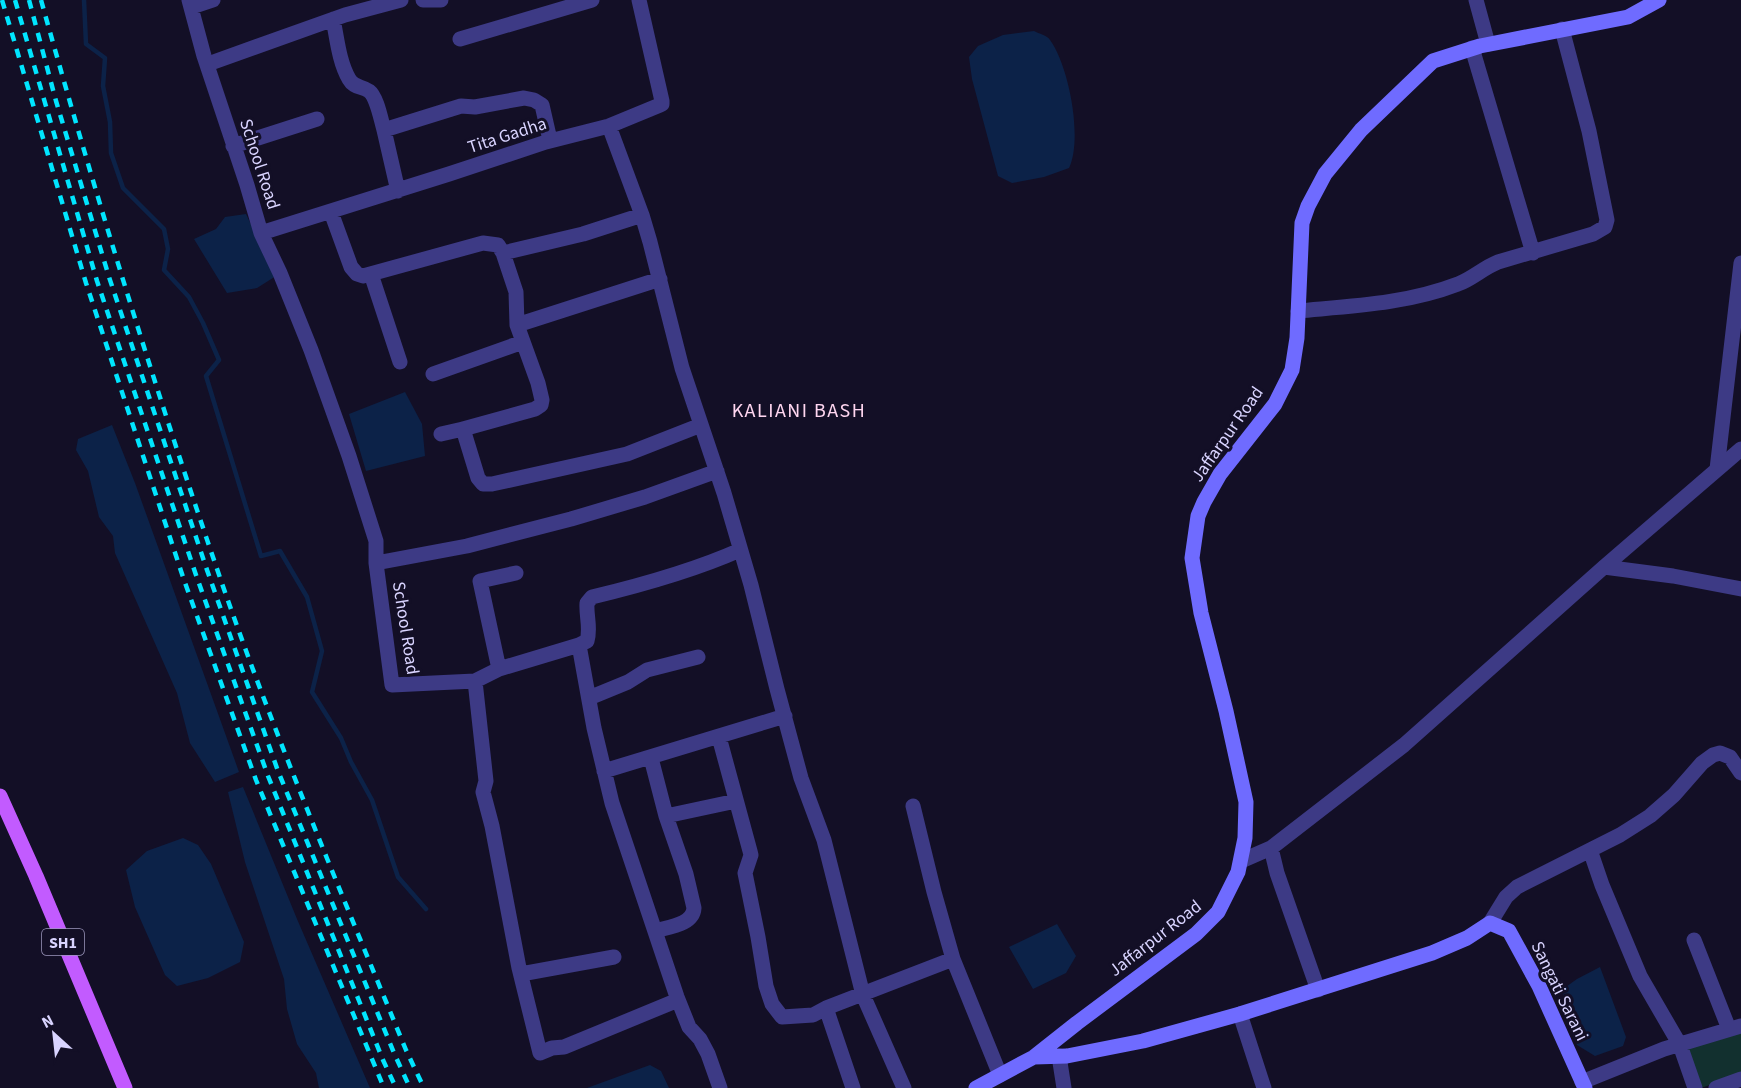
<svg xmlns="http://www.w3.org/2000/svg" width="1741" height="1088" font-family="'Source Sans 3',sans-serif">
	<rect width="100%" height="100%" fill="#130f26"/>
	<path fill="#12302f" d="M1741,1028V1074L1701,1088L1684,1048Z"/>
	<path fill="#0c2248" d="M1034,31C1039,34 1047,35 1050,40C1069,66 1083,139 1069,168L1044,177L1012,183L998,176L972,79L969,57L978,46L1003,35Z
		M246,214L276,276L257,288L227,293L194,239L216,229L225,217Z
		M405,392L422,424L425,456L366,471L349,414Z
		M112,425L135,483L239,772L215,782L190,743L177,693L115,553L113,536L99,517L88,471L76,450L78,439Z
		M243,787L297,919L370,1088H319L316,1073L297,1044L287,1009L284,979L245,862L228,792Z
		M183,838L198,845L211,864L244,942L240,962L208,978L177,986L165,975L135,907L126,870L147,851Z
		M1057,924L1076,956L1066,973L1033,989L1009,947Z
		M1600,967L1626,1037L1623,1046L1595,1056L1577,1045L1563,1015V989L1577,979Z
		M650,1065L661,1071L669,1088H587Z"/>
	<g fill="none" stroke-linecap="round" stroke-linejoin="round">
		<path stroke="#0c2248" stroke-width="4.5" d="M84,0L86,44L105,58L103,86L110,122L111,153L123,188L164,229L168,249L164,270L189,297L203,323L219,360L206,376L261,556L280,551L307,597L322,651L312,692L341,738L351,762L372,800L398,877L426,909"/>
		<path stroke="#3d3a85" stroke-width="15" d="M189,0L204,56L247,185L261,233L280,273L311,350L349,456L376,541V563L392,685L475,681L499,669L579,645L587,641C591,628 586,616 587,603L592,597C642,585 693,571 740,550
			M423,0H441
			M1476,0L1488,44
			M192,7L213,0
			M333,19C337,38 339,62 349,79C354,88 362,86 369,91C377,97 381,120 384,130
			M460,39L592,0
			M1472,48L1533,253
			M208,64L345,15L401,0
			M609,126L642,215L650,242L682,368L724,493L751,585L777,689L801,778L824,840L863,995L904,1088
			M233,146L317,119
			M398,191L384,130L461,106L475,107L524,98L534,100L542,105L550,140
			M331,212L351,267L357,274L363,276L483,243L498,245L503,253L516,292L517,325L538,383L542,400L541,405L535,409L463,429L441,434
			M261,233L449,174L546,142L609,126L660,105L662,104V101L639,0
			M503,253L583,234L642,215
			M371,274L400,362
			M1298,311C1352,306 1406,304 1458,284C1472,279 1483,268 1498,262L1593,234L1605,227L1607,220L1589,131L1562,29
			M517,325L660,279
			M433,374L523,342
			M463,429L478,478L483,484H492L627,454L701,425
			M1717,469L1741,263
			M376,563L467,546L571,519L645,497L717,471
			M1604,567L1673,576L1741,589
			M579,645L594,728L612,803L677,997L689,1027L700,1039L708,1054L720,1088
			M499,669L480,581L516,573
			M475,681L486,781L483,792L492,826L519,968L540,1053L552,1048L564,1047L678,1000
			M589,698L628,682L647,670L698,657
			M719,737L750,851L751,855L745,873L758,937L766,986L772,1004L782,1017L813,1015L826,1008L953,959
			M651,758L666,816L736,801
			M604,771L785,716
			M913,806L934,892L953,959L1000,1075
			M1271,848L1277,873L1318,990
			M1590,850L1602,885L1640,976L1680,1045L1695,1088
			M1241,861L1271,848L1404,745L1604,567L1741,449
			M1490,923L1506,897L1517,887L1620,835L1650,816L1674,795L1702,763L1713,755L1720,753L1730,757L1741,773
			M655,931C668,927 693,925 694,908L686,874L666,816
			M1694,940L1729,1029
			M521,974L614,957
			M826,1008L853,1088
			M1240,1014L1264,1088
			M1059,1056L1064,1088
			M1582,1082L1664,1049L1741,1026
			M1716,1088L1741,1079"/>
		<path stroke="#6f6bff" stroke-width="15" d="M1034,1057L1067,1056L1143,1041L1240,1014L1432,953L1467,938L1490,923L1509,931L1539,986L1585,1088
			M976,1088L1034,1057L1077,1023L1196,934L1218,912L1238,872L1245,838L1246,802L1226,711L1201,613L1192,558L1198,516L1204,502L1220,474L1275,404L1292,370L1297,338L1302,223L1308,206L1325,174L1361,130L1433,61L1480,46L1628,17L1659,0"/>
		<path stroke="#c25bff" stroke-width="15" d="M0,796L36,876L125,1088"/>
		<path stroke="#00e5ff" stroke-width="4.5" stroke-dasharray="9 8" stroke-linecap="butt" d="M2,0L86,283L184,580L256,780L384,1088
			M15,0L97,281L196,575L268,776L383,1060L396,1088
			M29,0L56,101L109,277L207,570L278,771L394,1053L410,1088
			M41,0C94,190 152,379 216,566C272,730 340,890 406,1050L424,1088"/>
	</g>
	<g text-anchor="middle" stroke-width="6" stroke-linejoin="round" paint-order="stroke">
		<rect fill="#130f26" stroke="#9e99be" stroke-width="1.5" x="42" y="929" width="42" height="26" rx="4.5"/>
		<g font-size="16" font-weight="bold" fill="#d9d4ff">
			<text x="63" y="948">SH1</text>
		</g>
		<g font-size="18" fill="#d9d4ff" stroke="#130f26">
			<text transform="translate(507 135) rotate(-18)" y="6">Tita Gadha</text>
			<text transform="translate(260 164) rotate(72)" y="6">School Road</text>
			<text transform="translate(1227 434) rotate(-55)" y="6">Jaffarpur Road</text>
			<text transform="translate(406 628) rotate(81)" y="6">School Road</text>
			<text transform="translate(1155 938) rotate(-38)" y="6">Jaffarpur Road</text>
			<text transform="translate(1560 991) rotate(64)" y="6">Sangati Sarani</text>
		</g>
		<g font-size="20" letter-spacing="1.5" fill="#ffd6f0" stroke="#130f26">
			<text x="799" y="417">KALIANI BASH</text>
		</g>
	</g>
	<g transform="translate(54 1034) rotate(333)" stroke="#130f26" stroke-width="4.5" paint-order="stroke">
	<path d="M0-4.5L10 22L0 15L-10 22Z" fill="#d9d4ff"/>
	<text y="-9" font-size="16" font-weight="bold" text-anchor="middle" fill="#d9d4ff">N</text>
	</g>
</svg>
